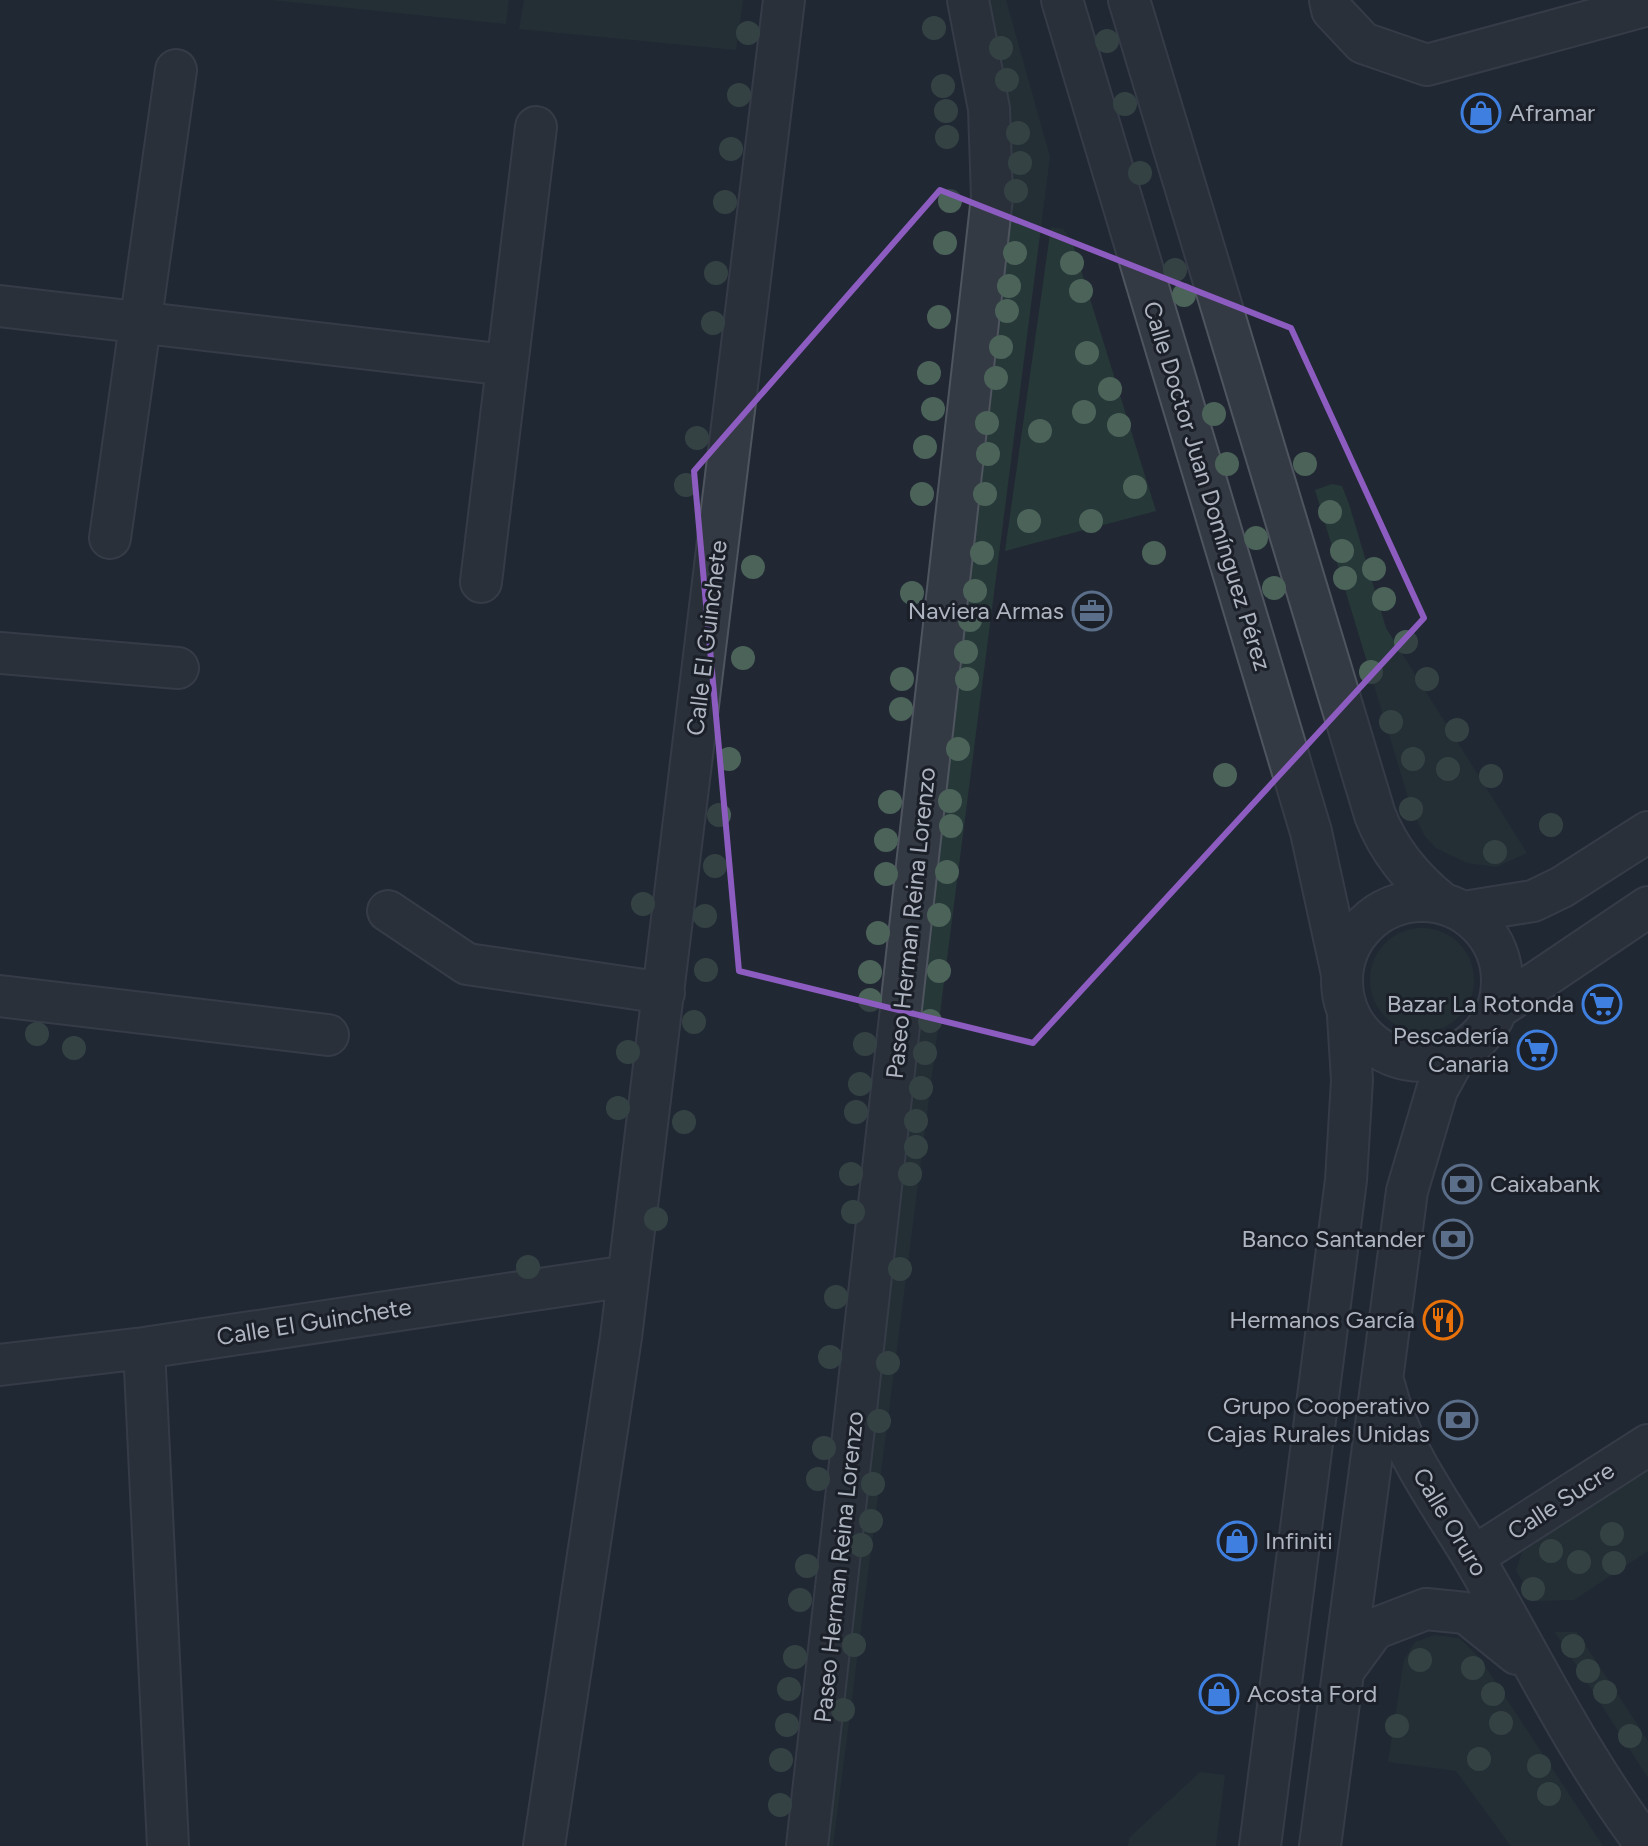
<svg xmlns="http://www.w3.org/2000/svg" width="1648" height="1846" font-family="Figtree,sans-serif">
	<rect width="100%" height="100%" fill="#212833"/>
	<path fill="#273838" d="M271,0H509L506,24Z
		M524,0H743L736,50L519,29Z
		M984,0H1006L1050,157L833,1846H820L905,1153L965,598Z
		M1051,227L1063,229L1072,241L1156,511L1005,551Z
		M1332,484L1342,486L1349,504L1386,628L1527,853L1496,867L1467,863L1436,848L1424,835L1410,804L1315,490Z
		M1370 980a52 52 0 1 1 104 0a52 52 0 1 1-104 0Z
		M1648,1468V1551L1574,1600L1535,1601L1516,1571L1522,1552Z
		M1555,1632H1577L1648,1741V1778Z
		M1435,1635L1459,1638L1479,1657L1603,1846H1511L1456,1771L1388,1762L1404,1660L1415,1642Z
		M1200,1772L1225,1775L1216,1846H1128L1129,1838Z"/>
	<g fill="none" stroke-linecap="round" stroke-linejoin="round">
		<defs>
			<path id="minor" d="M1062,0L1311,832L1342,974
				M1129,0L1375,815C1389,851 1412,879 1442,903
				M1330,0L1332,10L1363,43L1427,65L1648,5
				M0,306L507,365
				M110,538L176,70
				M481,582L536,127
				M0,653L178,668
				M1342 981a80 80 0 1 1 160 0a80 80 0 1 1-160 0Z
				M388,911L467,964L664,993
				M1464,912L1533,901L1562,887L1648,832
				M0,996L328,1035
				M1498,1008L1648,907
				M144,1348L168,1846
				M0,1365L144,1348L628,1276
				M1384,1384C1400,1450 1439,1500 1473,1557C1530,1654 1579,1757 1647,1846
				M1473,1557L1648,1445
				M1344,1670L1374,1629L1426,1609L1466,1613L1517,1654
				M544,1846L621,1337L784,0
				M807,1846L992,197L989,109L968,0
				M1260,1846L1346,1180L1352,1080L1348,1016
				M1320,1846L1407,1191L1437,1090L1456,1055"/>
		</defs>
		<use href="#minor" stroke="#4f555f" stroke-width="44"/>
		<use href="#minor" stroke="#343a44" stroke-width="40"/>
	</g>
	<g fill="#4c635a">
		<circle cx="934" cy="28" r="12"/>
		<circle cx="748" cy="33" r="12"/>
		<circle cx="1107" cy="41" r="12"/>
		<circle cx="1001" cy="48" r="12"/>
		<circle cx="1007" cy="80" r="12"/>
		<circle cx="943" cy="86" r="12"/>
		<circle cx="739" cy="95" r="12"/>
		<circle cx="1125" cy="104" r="12"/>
		<circle cx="946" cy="111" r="12"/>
		<circle cx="1018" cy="133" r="12"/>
		<circle cx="947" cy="137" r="12"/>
		<circle cx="731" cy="149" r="12"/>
		<circle cx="1020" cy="163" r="12"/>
		<circle cx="1140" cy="173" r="12"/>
		<circle cx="1016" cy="191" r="12"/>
		<circle cx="950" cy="201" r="12"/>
		<circle cx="725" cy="202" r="12"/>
		<circle cx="945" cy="243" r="12"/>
		<circle cx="1015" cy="253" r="12"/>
		<circle cx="1072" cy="263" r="12"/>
		<circle cx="1175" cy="270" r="12"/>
		<circle cx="716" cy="273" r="12"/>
		<circle cx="1009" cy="286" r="12"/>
		<circle cx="1081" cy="291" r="12"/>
		<circle cx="1184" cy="295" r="12"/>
		<circle cx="1007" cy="311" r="12"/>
		<circle cx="939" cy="317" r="12"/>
		<circle cx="713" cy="323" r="12"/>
		<circle cx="1001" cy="347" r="12"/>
		<circle cx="1087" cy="353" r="12"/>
		<circle cx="929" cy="373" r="12"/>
		<circle cx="996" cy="378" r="12"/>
		<circle cx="1110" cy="389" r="12"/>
		<circle cx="933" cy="409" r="12"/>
		<circle cx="1084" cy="412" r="12"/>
		<circle cx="1214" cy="414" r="12"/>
		<circle cx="987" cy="423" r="12"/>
		<circle cx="1119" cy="425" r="12"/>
		<circle cx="1040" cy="431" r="12"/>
		<circle cx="697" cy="438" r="12"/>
		<circle cx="925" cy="447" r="12"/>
		<circle cx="988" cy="454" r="12"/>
		<circle cx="1227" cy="464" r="12"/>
		<circle cx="1305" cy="464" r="12"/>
		<circle cx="686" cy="485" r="12"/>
		<circle cx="1135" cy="487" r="12"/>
		<circle cx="922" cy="494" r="12"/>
		<circle cx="985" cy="494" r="12"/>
		<circle cx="1330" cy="512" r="12"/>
		<circle cx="1029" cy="521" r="12"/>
		<circle cx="1091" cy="521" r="12"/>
		<circle cx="1256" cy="538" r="12"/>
		<circle cx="1342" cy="551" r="12"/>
		<circle cx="982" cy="553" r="12"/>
		<circle cx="1154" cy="553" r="12"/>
		<circle cx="753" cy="567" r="12"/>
		<circle cx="1374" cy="569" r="12"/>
		<circle cx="1345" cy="578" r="12"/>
		<circle cx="1274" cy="588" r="12"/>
		<circle cx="975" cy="591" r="12"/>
		<circle cx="912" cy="593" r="12"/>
		<circle cx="1384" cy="599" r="12"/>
		<circle cx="970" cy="620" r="12"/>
		<circle cx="1406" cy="642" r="12"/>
		<circle cx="966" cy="652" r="12"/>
		<circle cx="743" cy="658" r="12"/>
		<circle cx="1371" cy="672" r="12"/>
		<circle cx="902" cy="679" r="12"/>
		<circle cx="967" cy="679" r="12"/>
		<circle cx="1427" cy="679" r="12"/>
		<circle cx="901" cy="709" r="12"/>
		<circle cx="1391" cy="722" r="12"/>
		<circle cx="1457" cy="730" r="12"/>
		<circle cx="958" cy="749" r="12"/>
		<circle cx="729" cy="759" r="12"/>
		<circle cx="1413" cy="759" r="12"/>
		<circle cx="1448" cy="769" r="12"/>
		<circle cx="1225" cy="775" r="12"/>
		<circle cx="1491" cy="776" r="12"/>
		<circle cx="950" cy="801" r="12"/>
		<circle cx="890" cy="802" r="12"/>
		<circle cx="1411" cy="809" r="12"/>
		<circle cx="719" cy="815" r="12"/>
		<circle cx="1551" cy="825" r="12"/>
		<circle cx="951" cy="826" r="12"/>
		<circle cx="886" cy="840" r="12"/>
		<circle cx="1495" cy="852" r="12"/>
		<circle cx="715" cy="866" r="12"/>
		<circle cx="947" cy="872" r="12"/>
		<circle cx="886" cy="874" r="12"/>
		<circle cx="643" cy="904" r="12"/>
		<circle cx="939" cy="915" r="12"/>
		<circle cx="705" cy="916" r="12"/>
		<circle cx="878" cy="933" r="12"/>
		<circle cx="706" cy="970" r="12"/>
		<circle cx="939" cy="971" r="12"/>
		<circle cx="870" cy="972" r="12"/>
		<circle cx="870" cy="1000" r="12"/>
		<circle cx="930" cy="1021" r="12"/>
		<circle cx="694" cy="1022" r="12"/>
		<circle cx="37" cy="1034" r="12"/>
		<circle cx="865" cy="1044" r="12"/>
		<circle cx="74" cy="1048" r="12"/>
		<circle cx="628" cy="1052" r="12"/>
		<circle cx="925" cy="1053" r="12"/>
		<circle cx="860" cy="1084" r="12"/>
		<circle cx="921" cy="1088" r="12"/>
		<circle cx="618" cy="1108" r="12"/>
		<circle cx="856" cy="1112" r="12"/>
		<circle cx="916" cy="1121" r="12"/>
		<circle cx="684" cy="1122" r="12"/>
		<circle cx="916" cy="1147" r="12"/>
		<circle cx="851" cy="1174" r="12"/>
		<circle cx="910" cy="1174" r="12"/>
		<circle cx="853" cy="1212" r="12"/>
		<circle cx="656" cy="1219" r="12"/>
		<circle cx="528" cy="1267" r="12"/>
		<circle cx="900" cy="1269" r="12"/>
		<circle cx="836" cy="1297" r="12"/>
		<circle cx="830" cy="1357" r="12"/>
		<circle cx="888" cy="1363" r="12"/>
		<circle cx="879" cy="1421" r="12"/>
		<circle cx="824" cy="1448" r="12"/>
		<circle cx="818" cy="1479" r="12"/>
		<circle cx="873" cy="1484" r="12"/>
		<circle cx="871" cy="1521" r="12"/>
		<circle cx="1612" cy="1534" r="12"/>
		<circle cx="861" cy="1545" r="12"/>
		<circle cx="1551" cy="1551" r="12"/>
		<circle cx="1579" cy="1562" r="12"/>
		<circle cx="1614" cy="1563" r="12"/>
		<circle cx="807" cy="1566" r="12"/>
		<circle cx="1533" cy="1589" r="12"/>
		<circle cx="800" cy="1600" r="12"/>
		<circle cx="854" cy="1645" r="12"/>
		<circle cx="1573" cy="1646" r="12"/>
		<circle cx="795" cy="1657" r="12"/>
		<circle cx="1420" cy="1660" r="12"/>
		<circle cx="1473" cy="1668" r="12"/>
		<circle cx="1588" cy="1671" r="12"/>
		<circle cx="789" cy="1689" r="12"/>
		<circle cx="1605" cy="1692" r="12"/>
		<circle cx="1493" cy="1694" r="12"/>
		<circle cx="843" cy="1710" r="12"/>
		<circle cx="1501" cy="1723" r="12"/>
		<circle cx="787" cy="1725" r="12"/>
		<circle cx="1397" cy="1726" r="12"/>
		<circle cx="1630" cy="1736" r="12"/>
		<circle cx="1479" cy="1759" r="12"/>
		<circle cx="781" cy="1760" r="12"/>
		<circle cx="1539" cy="1766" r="12"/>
		<circle cx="1549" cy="1794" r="12"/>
		<circle cx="780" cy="1805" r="12"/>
	</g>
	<path d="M0 0H1648V1846H0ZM940,190L1291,328L1424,618L1033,1043L739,971L694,471Z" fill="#212833" fill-opacity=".55" fill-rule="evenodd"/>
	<path fill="none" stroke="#8d5cc0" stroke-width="6" stroke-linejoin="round" d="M940,190L1291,328L1424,618L1033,1043L739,971L694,471Z"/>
	<defs>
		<symbol id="shop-ring" viewBox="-11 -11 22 22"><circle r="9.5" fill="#1a1f28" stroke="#3f7fe0" stroke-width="1.5"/><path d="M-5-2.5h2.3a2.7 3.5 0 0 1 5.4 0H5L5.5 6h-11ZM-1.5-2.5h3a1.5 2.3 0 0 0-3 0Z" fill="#3f7fe0"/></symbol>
		<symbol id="office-ring" viewBox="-11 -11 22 22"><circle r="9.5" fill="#1a1f28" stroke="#5c6f8a" stroke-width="1.5"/><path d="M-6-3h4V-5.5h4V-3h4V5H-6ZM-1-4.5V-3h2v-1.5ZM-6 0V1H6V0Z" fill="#5c6f8a"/></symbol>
		<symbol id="supermarket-ring" viewBox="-11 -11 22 22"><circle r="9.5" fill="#1a1f28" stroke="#3f7fe0" stroke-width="1.5"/><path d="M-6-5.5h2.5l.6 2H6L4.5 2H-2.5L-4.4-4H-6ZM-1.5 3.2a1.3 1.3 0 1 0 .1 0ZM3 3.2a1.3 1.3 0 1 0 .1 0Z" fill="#3f7fe0"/></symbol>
		<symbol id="bank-ring" viewBox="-11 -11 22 22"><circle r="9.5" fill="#1a1f28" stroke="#5c6f8a" stroke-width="1.5"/><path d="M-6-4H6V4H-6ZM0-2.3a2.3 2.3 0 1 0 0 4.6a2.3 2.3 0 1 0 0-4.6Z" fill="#5c6f8a"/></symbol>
		<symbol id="restaurant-ring" viewBox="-11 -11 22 22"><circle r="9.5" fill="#1a1f28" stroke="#e8710a" stroke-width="1.5"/><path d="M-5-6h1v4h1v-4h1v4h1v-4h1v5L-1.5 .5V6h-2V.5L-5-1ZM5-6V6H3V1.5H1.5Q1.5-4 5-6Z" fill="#e8710a"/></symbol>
	</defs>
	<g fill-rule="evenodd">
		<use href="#shop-ring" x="1459" y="91" width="44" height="44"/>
		<use href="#office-ring" x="1070" y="589" width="44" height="44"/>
		<use href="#supermarket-ring" x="1580" y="982" width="44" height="44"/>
		<use href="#supermarket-ring" x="1515" y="1028" width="44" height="44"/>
		<use href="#bank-ring" x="1440" y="1162" width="44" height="44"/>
		<use href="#bank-ring" x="1431" y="1217" width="44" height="44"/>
		<use href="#restaurant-ring" x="1421" y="1298" width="44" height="44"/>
		<use href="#bank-ring" x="1436" y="1398" width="44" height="44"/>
		<use href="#shop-ring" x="1215" y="1519" width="44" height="44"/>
		<use href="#shop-ring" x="1197" y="1672" width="44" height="44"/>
	</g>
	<g text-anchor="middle" stroke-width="6" stroke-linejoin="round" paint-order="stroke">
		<g font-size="24" fill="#aeb5c1" stroke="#1a1f28" text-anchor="end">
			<text x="1509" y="121" text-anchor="start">Aframar</text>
			<text x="1064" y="619">Naviera Armas</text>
			<text x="1574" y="1012">Bazar La Rotonda</text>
			<text x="1509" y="1044">Pescadería<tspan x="1509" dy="28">Canaria</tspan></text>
			<text x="1490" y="1192" text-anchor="start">Caixabank</text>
			<text x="1425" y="1247">Banco Santander</text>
			<text x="1415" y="1328">Hermanos García</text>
			<text x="1430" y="1414">Grupo Cooperativo<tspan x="1430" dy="28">Cajas Rurales Unidas</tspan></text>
			<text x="1265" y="1549" text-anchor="start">Infiniti</text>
			<text x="1247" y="1702" text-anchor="start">Acosta Ford</text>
		</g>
		<g font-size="24" fill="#aeb5c1" stroke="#1a1f28">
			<text transform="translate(1207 486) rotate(73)" y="8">Calle Doctor Juan Domínguez Pérez</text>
			<text transform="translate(707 638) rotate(-83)" y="8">Calle El Guinchete</text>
			<text transform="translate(911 923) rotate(-84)" y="8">Paseo Herman Reina Lorenzo</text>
			<text transform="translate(314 1322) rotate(-9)" y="8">Calle El Guinchete</text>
			<text transform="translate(1561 1501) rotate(-33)" y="8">Calle Sucre</text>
			<text transform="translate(1450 1522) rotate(59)" y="8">Calle Oruro</text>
			<text transform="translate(839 1567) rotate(-84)" y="8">Paseo Herman Reina Lorenzo</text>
		</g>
	</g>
</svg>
